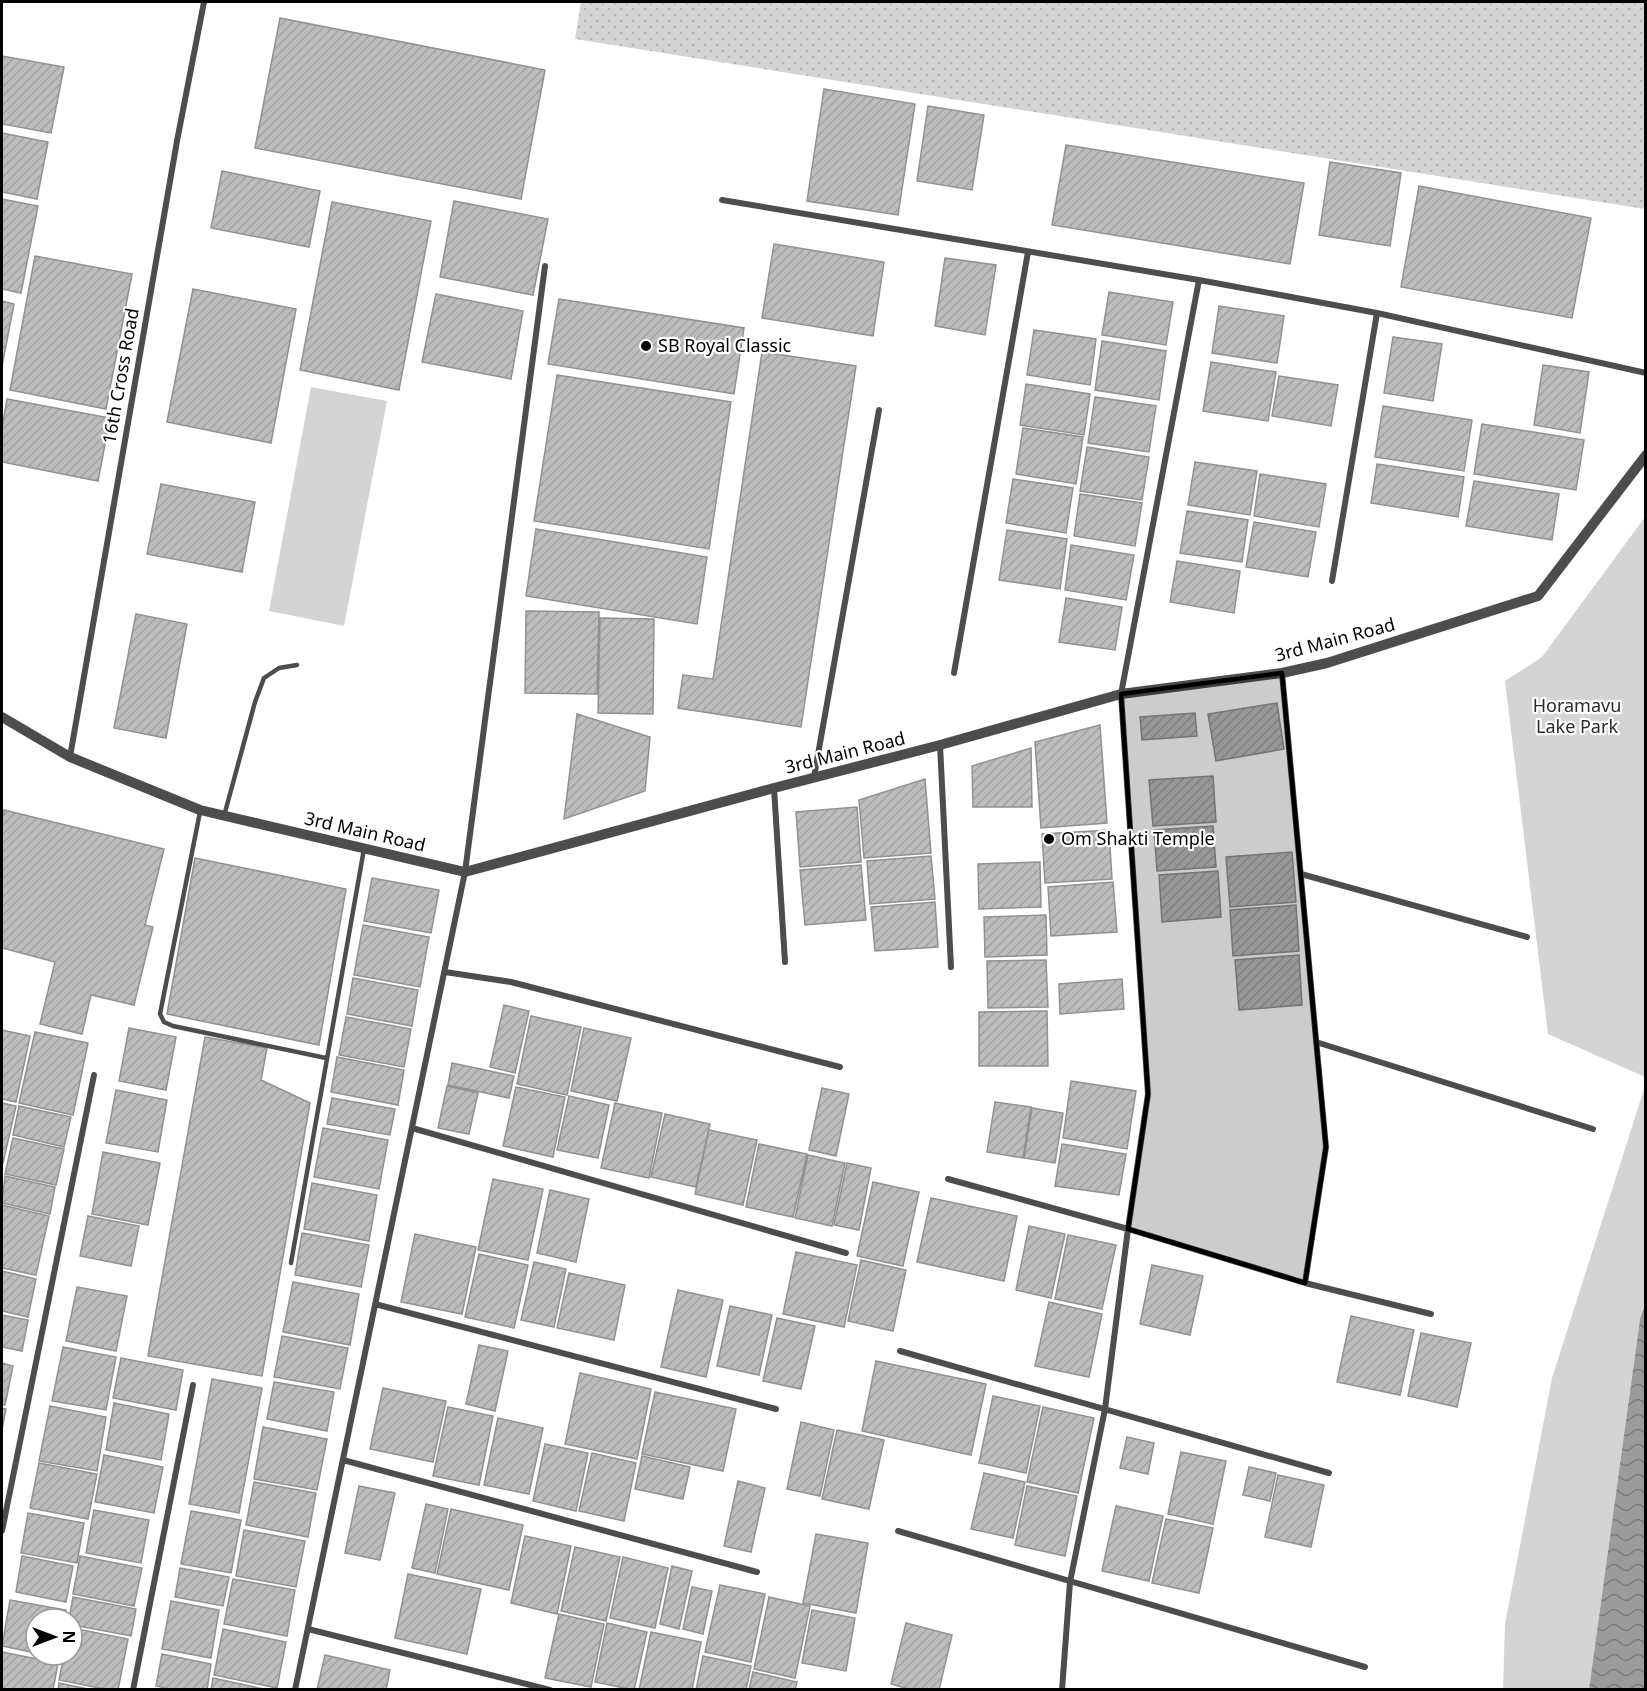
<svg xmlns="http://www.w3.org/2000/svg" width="1647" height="1691" font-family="'Noto Sans',sans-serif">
	<defs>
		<pattern id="grass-dots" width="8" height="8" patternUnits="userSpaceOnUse" patternTransform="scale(1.5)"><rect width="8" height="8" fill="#d4d4d4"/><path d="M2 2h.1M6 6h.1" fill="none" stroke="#b4b4b4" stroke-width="1.8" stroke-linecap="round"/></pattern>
		<pattern id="water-waves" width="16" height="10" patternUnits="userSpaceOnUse" patternTransform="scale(1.5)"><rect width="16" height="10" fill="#9b9b9b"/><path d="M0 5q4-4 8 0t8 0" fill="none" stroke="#7c7c7c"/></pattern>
		<pattern id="building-hatch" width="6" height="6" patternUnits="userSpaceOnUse" patternTransform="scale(1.5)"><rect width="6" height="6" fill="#bdbdbd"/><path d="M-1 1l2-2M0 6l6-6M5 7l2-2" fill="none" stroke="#a1a1a1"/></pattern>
	</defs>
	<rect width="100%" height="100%" fill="#fff"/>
	<path fill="url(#grass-dots)" d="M581,2H1645V209L575,39Z"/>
	<path fill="#d4d4d4" d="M311,387L387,401L344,626L269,611Z
		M1645,517V1077L1548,1034L1505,681L1542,657Z
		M1645,1086V1305L1640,1319L1589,1689L1503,1690L1505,1624L1552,1378Z"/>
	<path fill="url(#water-waves)" d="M1645,1305V1689H1589L1640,1319Z"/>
	<path fill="url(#building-hatch)" stroke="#919191" stroke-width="1.5" d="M280,18L545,70L521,199L255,148Z
		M2,56L64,67L51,133L2,124Z
		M824,89L915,104L898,215L807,201Z
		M928,106L984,115L972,190L917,181Z
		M2,133L48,142L37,199L2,192Z
		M1066,145L1304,183L1290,264L1052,225Z
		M1330,162L1401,173L1390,246L1319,235Z
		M222,171L320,191L309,247L211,228Z
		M1419,186L1591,218L1572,318L1401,287Z
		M2,199L38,206L21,293L2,289Z
		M454,201L548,219L533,295L440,277Z
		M332,202L431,221L399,390L300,370Z
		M774,244L884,262L873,336L762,318Z
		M35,256L132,274L106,409L10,390Z
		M945,258L996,265L985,335L935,326Z
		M193,289L296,309L271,443L167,422Z
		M1109,292L1173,302L1166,345L1102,335Z
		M436,294L523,311L511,379L422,362Z
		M559,299L744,328L734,394L548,364Z
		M2,301L14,304L2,366Z
		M1219,306L1284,316L1277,363L1212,353Z
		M1034,330L1096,339L1090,385L1027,375Z
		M1393,337L1442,344L1433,401L1384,393Z
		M1102,341L1166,351L1159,400L1095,390Z
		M762,352L856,366L801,727L678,708L683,675L713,679Z
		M1211,362L1276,372L1268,421L1203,411Z
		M1543,365L1589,372L1580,433L1534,425Z
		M557,375L731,402L709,549L534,521Z
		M1279,376L1338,385L1331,426L1272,416Z
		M1026,384L1090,394L1084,435L1020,425Z
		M1095,397L1156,406L1149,452L1088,443Z
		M7,399L110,418L98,481L2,462V429Z
		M1383,406L1472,420L1464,471L1375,457Z
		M1482,424L1584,440L1576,490L1474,474Z
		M1023,428L1083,437L1076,484L1016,474Z
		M1087,447L1149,457L1142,500L1080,491Z
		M1195,462L1257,471L1250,515L1188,505Z
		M1377,464L1464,477L1458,517L1371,503Z
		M1260,474L1326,484L1319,527L1254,516Z
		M1013,479L1073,488L1066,533L1006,523Z
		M1474,481L1559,494L1552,540L1466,526Z
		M161,484L255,502L242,572L147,554Z
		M1080,494L1142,503L1135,546L1074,536Z
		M1187,511L1248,520L1242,562L1180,553Z
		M1254,522L1316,532L1308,577L1246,567Z
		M536,529L707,557L697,624L526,596Z
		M1007,530L1067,539L1060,589L999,580Z
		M1071,545L1134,555L1126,600L1065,590Z
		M1177,561L1240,571L1234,613L1170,602Z
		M1066,598L1122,607L1115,650L1059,642Z
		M526,611L599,612L597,694L525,693Z
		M136,614L187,624L166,738L114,728Z
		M600,618L654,619L653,714L598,713Z
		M1277,703L1284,749L1216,761L1208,714Z
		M1195,713L1197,736L1142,740L1140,717Z
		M577,714L650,737L645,791L564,819Z
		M1100,725L1107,823L1041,828L1035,742Z
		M1031,748L1032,807H973L972,766Z
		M1213,776L1216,822L1153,826L1149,780Z
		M925,779L931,853L864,858L859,800Z
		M857,807L861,862L800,867L796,812Z
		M4,810L164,849L145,925L153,927L134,1005L91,995L82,1034L40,1024L55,962L2,948V820Z
		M1213,826L1216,867L1157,871L1154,830Z
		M1109,830L1112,879L1045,883L1042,834Z
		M1292,852L1296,902L1230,907L1226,857Z
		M931,856L935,899L870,904L867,861Z
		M195,858L346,889L319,1045L167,1014Z
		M1040,862L1041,907L979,909L978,864Z
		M861,865L866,920L805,925L800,870Z
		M1218,871L1221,917L1162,922L1159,875Z
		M372,878L439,890L431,933L364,921Z
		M1113,882L1117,932L1051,936L1048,887Z
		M935,902L938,947L875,951L871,907Z
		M1296,905L1299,951L1233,956L1230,910Z
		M1046,915L1047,955L985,957L984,917Z
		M363,925L429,937L420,987L354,975Z
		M1299,955L1302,1005L1239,1010L1235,960Z
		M1046,960L1048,1007L988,1008L987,961Z
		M353,978L418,990L412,1026L347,1014Z
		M1122,979L1124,1009L1060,1014L1059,984Z
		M504,1005L529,1011L515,1073L490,1067Z
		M1047,1011L1048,1066H979V1012Z
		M531,1016L581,1027L567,1095L517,1084Z
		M346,1017L411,1029L404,1067L339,1055Z
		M129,1028L176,1037L166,1090L119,1081Z
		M584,1028L631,1038L617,1101L571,1091Z
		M2,1030L30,1036L16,1102L2,1099Z
		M35,1032L88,1043L73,1115L19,1103Z
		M205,1037L267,1048L261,1080L310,1103L262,1376L148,1356Z
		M337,1057L404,1070L398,1105L331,1092Z
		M452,1063L514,1076L509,1098L448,1085Z
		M1071,1081L1136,1091L1127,1149L1063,1138Z
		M447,1086L478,1093L469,1134L438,1128Z
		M516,1087L565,1097L553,1157L503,1146Z
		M822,1088L849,1094L836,1156L809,1150Z
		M116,1090L167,1100L158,1152L106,1143Z
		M569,1096L609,1105L598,1158L557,1150Z
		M332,1098L395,1109L390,1135L327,1124Z
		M995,1102L1031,1107L1023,1158L987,1152Z
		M2,1103L16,1106L3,1163H2Z
		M615,1103L662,1113L649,1178L601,1168Z
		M19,1106L71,1117L64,1147L13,1135Z
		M1032,1108L1063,1113L1055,1163L1024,1158Z
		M665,1114L710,1124L696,1187L651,1177Z
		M323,1128L388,1140L379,1189L314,1177Z
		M709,1130L757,1140L743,1205L695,1194Z
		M13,1138L64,1149L56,1185L5,1174Z
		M759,1144L807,1154L793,1217L746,1207Z
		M1062,1144L1126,1154L1119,1195L1055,1186Z
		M103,1152L160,1163L148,1225L92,1214Z
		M808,1155L845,1163L832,1226L795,1218Z
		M847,1163L871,1168L859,1230L834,1225Z
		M5,1176L55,1187L50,1214L2,1203Z
		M493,1179L543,1189L528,1260L478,1250Z
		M873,1182L919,1192L903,1266L857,1256Z
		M312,1183L377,1195L369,1241L304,1229Z
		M550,1190L589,1199L576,1262L537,1253Z
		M931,1198L1017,1216L1004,1281L917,1262Z
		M2,1205L49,1216L36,1275L2,1268Z
		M88,1216L139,1226L131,1266L80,1256Z
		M1029,1226L1065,1234L1051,1298L1016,1290Z
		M302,1233L369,1245L361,1287L295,1275Z
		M415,1234L476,1247L462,1314L401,1302Z
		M1068,1235L1116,1245L1102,1309L1055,1299Z
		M796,1252L857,1265L844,1327L783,1314Z
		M479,1254L528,1265L514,1328L465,1317Z
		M861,1260L906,1270L893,1331L848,1321Z
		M534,1262L566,1269L554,1327L521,1320Z
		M1152,1265L1203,1276L1190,1335L1140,1324Z
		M2,1271L36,1279L28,1317L2,1311Z
		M569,1273L625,1285L614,1340L557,1328Z
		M293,1282L359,1294L350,1345L283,1332Z
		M77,1287L127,1296L116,1351L66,1341Z
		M678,1290L723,1300L706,1377L661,1367Z
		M1049,1302L1102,1314L1089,1377L1035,1366Z
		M730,1306L772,1315L759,1375L717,1366Z
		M2,1315L28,1320L22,1351L2,1347Z
		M1351,1316L1414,1330L1400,1395L1337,1382Z
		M777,1318L815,1326L801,1389L763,1381Z
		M1421,1333L1471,1343L1457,1407L1408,1396Z
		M282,1336L348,1348L340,1389L274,1377Z
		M479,1345L508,1351L495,1411L466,1404Z
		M63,1347L116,1357L106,1410L52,1401Z
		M121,1358L183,1370L176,1410L113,1398Z
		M876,1361L986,1384L971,1455L862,1431Z
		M2,1363L13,1366L5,1405L2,1404Z
		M580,1373L651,1389L637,1459L565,1444Z
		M212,1379L262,1388L239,1513L189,1504Z
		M274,1382L334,1392L327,1431L267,1419Z
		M383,1388L446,1401L433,1462L370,1449Z
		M655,1392L736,1409L723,1471L642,1454Z
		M993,1396L1040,1406L1026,1473L979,1463Z
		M114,1403L169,1414L161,1460L106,1450Z
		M50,1406L106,1417L97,1471L39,1461Z
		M448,1407L493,1416L479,1485L433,1476Z
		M1043,1407L1094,1418L1078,1493L1027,1482Z
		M2,1408L6,1409L2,1429Z
		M498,1418L543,1428L529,1494L484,1485Z
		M801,1422L834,1430L820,1496L787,1489Z
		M263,1427L327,1439L317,1490L254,1479Z
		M837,1430L884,1440L869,1509L822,1499Z
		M1127,1437L1154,1443L1148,1474L1120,1468Z
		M545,1444L588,1453L576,1511L533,1501Z
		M1181,1452L1226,1461L1213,1524L1168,1514Z
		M592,1453L636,1463L624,1521L579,1511Z
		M104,1455L163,1467L154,1513L95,1502Z
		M642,1456L690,1467L683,1499L635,1489Z
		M39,1463L97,1474L88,1519L30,1508Z
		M1249,1467L1276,1473L1270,1501L1243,1495Z
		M984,1473L1025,1482L1013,1538L971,1529Z
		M1278,1475L1324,1485L1311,1547L1265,1537Z
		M738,1481L765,1488L751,1552L724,1546Z
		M254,1482L316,1493L308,1537L246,1525Z
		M359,1486L395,1493L380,1560L345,1553Z
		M1027,1486L1077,1496L1065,1556L1015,1545Z
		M426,1504L448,1509L435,1573L412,1568Z
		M1116,1506L1163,1516L1149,1581L1102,1571Z
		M451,1509L523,1525L509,1590L437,1574Z
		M94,1510L149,1520L141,1563L86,1553Z
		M191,1511L241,1520L231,1573L181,1564Z
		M28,1513L84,1523L77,1563L21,1553Z
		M1166,1519L1213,1528L1199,1593L1152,1583Z
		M244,1530L305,1541L296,1587L236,1576Z
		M816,1534L868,1543L856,1613L803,1603Z
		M525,1536L571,1546L557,1614L511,1603Z
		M575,1547L620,1557L606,1621L561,1611Z
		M22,1556L73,1566L66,1602L16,1592Z
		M80,1556L142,1568L134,1606L73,1594Z
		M623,1557L668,1568L655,1628L610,1618Z
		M672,1566L692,1571L679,1629L660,1624Z
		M180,1568L229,1577L223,1606L175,1597Z
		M408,1574L481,1589L467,1654L395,1638Z
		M233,1579L295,1590L287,1636L224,1624Z
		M720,1585L765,1594L751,1662L705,1652Z
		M692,1587L712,1591L703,1634L683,1629Z
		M73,1597L136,1609L131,1636L72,1625V1619H69Z
		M769,1597L810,1606L795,1678L754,1669Z
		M10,1600L66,1610L65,1619H36V1653L2,1646Z
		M171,1601L219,1610L211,1658L162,1649Z
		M812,1610L855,1618L846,1671L802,1663Z
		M559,1614L604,1624L591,1687L545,1678Z
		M607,1623L647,1632L634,1690L595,1682Z
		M906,1623L952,1635L939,1690H912L891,1684Z
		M72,1628L128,1639L118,1690H109L59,1680L64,1655H72Z
		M223,1629L286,1642L277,1688L214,1675Z
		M651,1632L701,1642L692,1690H639Z
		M2,1652L58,1663L53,1690H2Z
		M162,1654L211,1664L207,1690H174L156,1686Z
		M325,1655L390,1670L386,1690H317Z
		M703,1656L751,1666L746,1690H696Z
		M753,1672L797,1682L795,1690H749Z
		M213,1678L268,1690H211Z
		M59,1683L93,1690H58Z"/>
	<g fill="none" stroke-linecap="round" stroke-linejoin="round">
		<path stroke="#4d4d4d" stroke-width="4.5" d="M200,812L160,1014L164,1022L173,1026L326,1058
			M224,816L255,702L264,678L279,668L297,665
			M291,1263L364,849"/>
		<path stroke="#4d4d4d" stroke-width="6" d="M722,200L1199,280L1377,313L1646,373
			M1332,581L1377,313
			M954,673L1028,252
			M1282,673L1326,1147L1305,1283
			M940,745L951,967
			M70,757L177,141L204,2
			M814,777L879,410
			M774,788L785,962
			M1301,874L1527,937
			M445,972L511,982L840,1067
			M1316,1042L1593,1129
			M412,1128L846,1253
			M948,1179L1128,1229L1305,1283L1431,1314
			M375,1304L776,1409
			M900,1351L1329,1473
			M343,1460L757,1572
			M2,1531L94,1075
			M898,1531L1365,1667
			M308,1629L550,1690
			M133,1690L193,1385
			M295,1690L465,872L545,266
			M1062,1690L1070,1582L1105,1409L1128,1229L1148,1094L1121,694L1199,280"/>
		<path stroke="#4d4d4d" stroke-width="10" d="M2,717L70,757L200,810L465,872L774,788L940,745L1121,694L1282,673L1327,663L1538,596L1646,455"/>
	</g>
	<path fill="#000" fill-opacity="0.2" stroke="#000" stroke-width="4.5" stroke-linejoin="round" d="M1282,673L1326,1147L1305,1283L1128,1229L1148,1094L1121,694Z"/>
	<g fill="#000" stroke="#fff" stroke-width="2">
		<circle cx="646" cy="346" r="6"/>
		<circle cx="1049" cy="839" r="6"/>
	</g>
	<g text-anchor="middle" stroke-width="4.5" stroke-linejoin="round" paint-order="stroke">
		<g font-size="18" fill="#000" stroke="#fff" text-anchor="start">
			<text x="658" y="352">SB Royal Classic</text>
			<text x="1061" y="845">Om Shakti Temple</text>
		</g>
		<g font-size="18" fill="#000" stroke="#fff">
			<text transform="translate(121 376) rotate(-80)" y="6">16th Cross Road</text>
			<text transform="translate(1335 640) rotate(-15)" y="6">3rd Main Road</text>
			<text transform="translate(845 753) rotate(-14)" y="6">3rd Main Road</text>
			<text transform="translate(365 832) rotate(13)" y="6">3rd Main Road</text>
		</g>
		<g font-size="18" fill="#2b2b2b" stroke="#fff">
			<text x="1577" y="712">Horamavu<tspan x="1577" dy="21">Lake Park</tspan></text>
		</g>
	</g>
	<rect width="1647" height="1691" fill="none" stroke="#000000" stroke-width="6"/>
	<g transform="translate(54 1637) rotate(90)"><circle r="28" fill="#ffffff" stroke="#999999" stroke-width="1.5"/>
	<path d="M0-4.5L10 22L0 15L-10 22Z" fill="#000000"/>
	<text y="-9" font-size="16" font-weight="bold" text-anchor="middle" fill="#000000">N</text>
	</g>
</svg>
